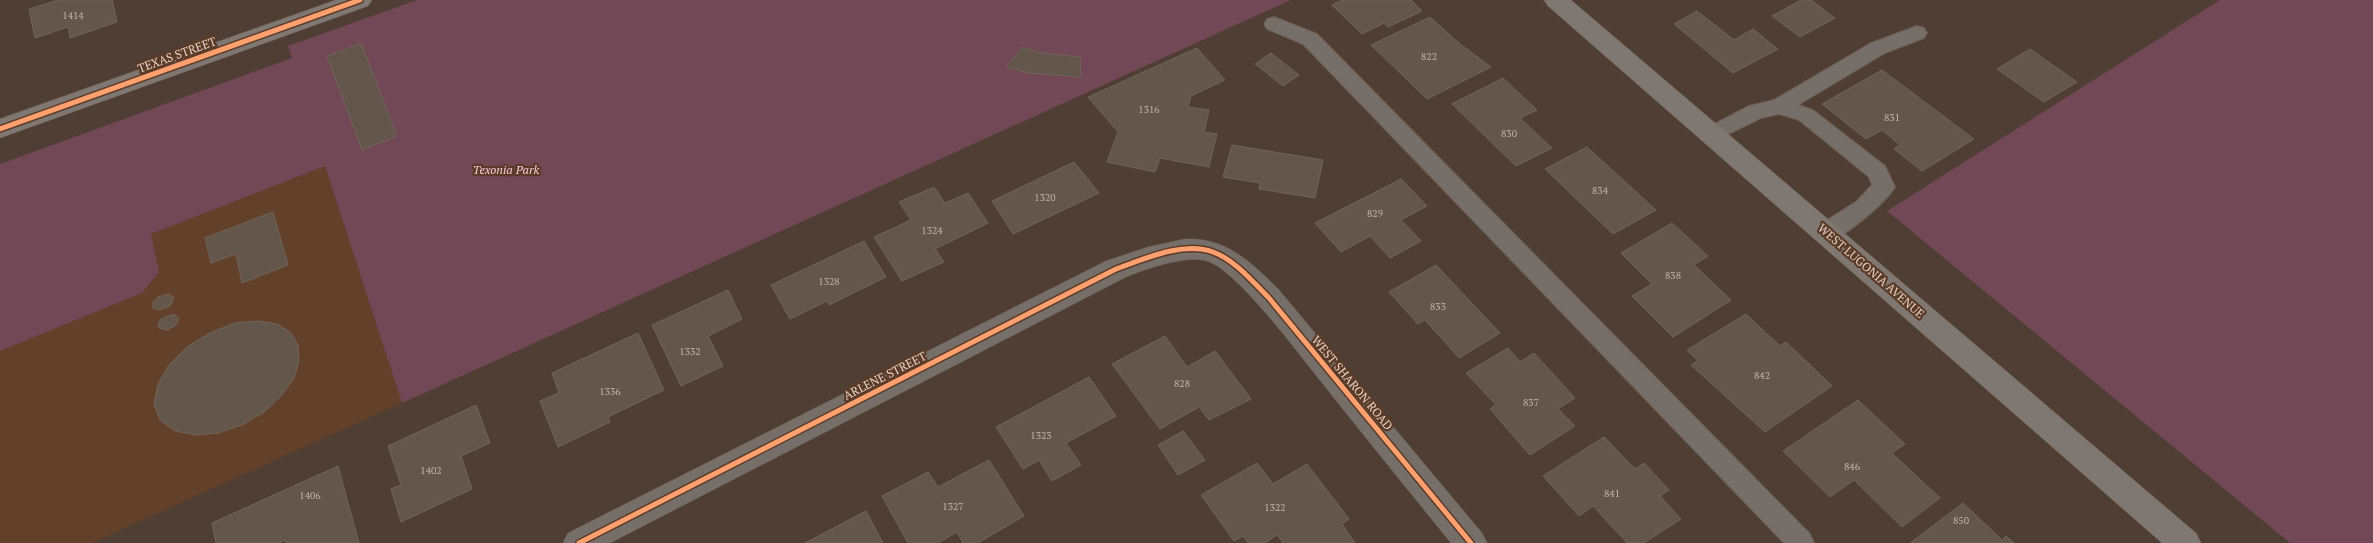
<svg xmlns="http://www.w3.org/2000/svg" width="2373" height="543" font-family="'PT Serif',serif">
	<rect width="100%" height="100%" fill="#4f3e33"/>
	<path fill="#634029" d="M325,166L402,403L92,543H0V351L142,293L159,272L151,234Z"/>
	<path fill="#724857" d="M417,0H1291L402,403L325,166L151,234L159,272L142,293L0,351V164L292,58L288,46Z
		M2220,0H2373V543H2290L1887,211Z"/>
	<path fill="#63574c" stroke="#71645a" d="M58,0H112L117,22L70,38L68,27L35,38L29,9Z
		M1343,0H1411L1422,11L1388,27L1384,23L1362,34L1332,5Z
		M1801,0H1811L1835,18L1800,37L1772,16Z
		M1697,11L1734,40L1753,29L1778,49L1733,73L1674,24Z
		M1430,17L1460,44L1491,67L1427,99L1371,45Z
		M361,43L397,136L362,150L327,56Z
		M1023,47L1041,53L1080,57L1081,77L1028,73L1006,67Z
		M1197,48L1225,80L1191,96L1188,107L1209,110L1204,132L1217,134L1209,167L1160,158L1155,172L1107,162L1118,132L1088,97Z
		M2030,49L2077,82L2044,102L1997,69Z
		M1271,53L1299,75L1283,86L1255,64Z
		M1882,70L1974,139L1922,171L1894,149L1900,145L1882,130L1866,139L1822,104Z
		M1503,78L1537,110L1520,118L1552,148L1516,166L1452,104Z
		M1232,145L1323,160L1315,198L1259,189L1260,183L1223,177Z
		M1587,147L1656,210L1613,234L1545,169Z
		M1074,162L1099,193L1013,234L992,201Z
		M1401,179L1427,206L1401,220L1421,241L1390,258L1370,236L1341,252L1315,223Z
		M934,187L945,203L968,193L988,223L935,249L944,262L902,281L874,237L911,220L899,202Z
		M273,212L288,265L242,283L236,254L211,263L205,238Z
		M1672,223L1708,256L1694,265L1731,300L1673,337L1632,296L1652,284L1621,253Z
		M864,241L886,277L829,305L827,301L790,319L771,285Z
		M1436,265L1500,333L1459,358L1425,320L1418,324L1389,292Z
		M728,290L742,319L708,336L723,366L681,386L652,325Z
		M169,294L174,298L170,306L160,310L153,308V302L158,297Z
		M174,314L179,319L176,325L167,330L159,328L158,324L161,319Z
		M1746,314L1780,346L1786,342L1832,386L1765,432L1691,365L1698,361L1687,350Z
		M258,321L277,324L290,332L298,345L299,361L294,378L281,396L264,412L242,425L218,433L196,435L175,431L160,420L154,404L158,384L169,365L187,347L210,333L235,323Z
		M638,333L664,390L608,417L610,422L558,447L540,401L559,393L552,373Z
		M1165,336L1187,367L1215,351L1251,399L1209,420L1199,407L1160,429L1112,364Z
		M1508,348L1520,362L1534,353L1575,398L1558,409L1575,426L1530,455L1490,409L1496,405L1466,373Z
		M1089,377L1116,416L1066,443L1081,465L1052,481L1039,460L1023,469L996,427Z
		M1858,400L1905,444L1892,453L1940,498L1902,527L1854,480L1830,497L1783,451Z
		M476,405L490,443L461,456L472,489L401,522L391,489L401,485L388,446Z
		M1183,431L1205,460L1178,475L1158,445Z
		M1604,437L1635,469L1644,463L1669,490L1660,496L1681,519L1644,543H1627L1593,506L1579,516L1543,476Z
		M989,460L1024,516L978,543H963L957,532L938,543H908L882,496L928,472L938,487Z
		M1257,463L1273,484L1307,464L1349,519L1342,524L1355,543H1283L1277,535L1265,543H1248L1243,536L1234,541L1201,495Z
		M338,466L359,543H286L285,540L279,543H216L212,523Z
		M1963,503L2002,540L2006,536L2014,543H1910Z
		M866,511L883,543H805Z"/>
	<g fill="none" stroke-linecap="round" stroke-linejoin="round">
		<defs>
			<path id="lane" d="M1274,17L1317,34L1810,534L1814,543H1784L1303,44L1267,29L1264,24L1267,19Z
				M1917,26L1924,28L1927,33L1924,38L1885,53L1798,105L1813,110L1885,166L1895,187C1887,201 1842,241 1826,241C1823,241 1821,239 1818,238L1815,232L1818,226L1857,201L1872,185L1869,177L1799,120L1779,114L1761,118L1712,142L1705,139L1702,134L1705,129L1749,106L1774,100L1871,43Z"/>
			<path id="street" d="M1185,239C1226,237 1251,262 1279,290L1482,533L1487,543H1451C1408,490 1365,437 1323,384C1301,357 1237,270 1207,261C1185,255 1146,269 1126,277L610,543H563L568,533L1106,261L1148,247Z"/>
			<path id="secondary" d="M336,0H372L368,6L0,138V119Z
				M1544,0H1571L2196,533L2201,543H2162L1548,6Z"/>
		</defs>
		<use href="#lane" stroke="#6b5c53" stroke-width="2"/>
		<use href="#street" stroke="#6b5c53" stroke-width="1"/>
		<use href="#secondary" stroke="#6b5c53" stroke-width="1"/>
		<use href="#lane" fill="#756e69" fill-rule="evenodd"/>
		<use href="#street" fill="#756e69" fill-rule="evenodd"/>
		<use href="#secondary" fill="#7f7771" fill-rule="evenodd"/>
		<defs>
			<path id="cycleway" d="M0,129L360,0
				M579,543L1116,269C1144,259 1183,241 1213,252C1235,260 1253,282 1269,298L1471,543"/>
		</defs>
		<use href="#cycleway" stroke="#5b3b27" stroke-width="8"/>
		<use href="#cycleway" stroke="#fca06f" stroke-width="5"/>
	</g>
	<g text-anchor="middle" stroke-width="4.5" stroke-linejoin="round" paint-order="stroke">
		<g font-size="10" fill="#c4b2a7">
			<text x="73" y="19">1414</text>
			<text x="1429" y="60">822</text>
			<text x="1149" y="113">1316</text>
			<text x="1892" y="121">831</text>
			<text x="1509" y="137">830</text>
			<text x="1600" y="194">834</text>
			<text x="1045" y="201">1320</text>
			<text x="1375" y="217">829</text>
			<text x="932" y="234">1324</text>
			<text x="1673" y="279">838</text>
			<text x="829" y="285">1328</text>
			<text x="1438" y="310">833</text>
			<text x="690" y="355">1332</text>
			<text x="1762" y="379">842</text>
			<text x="1182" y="387">828</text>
			<text x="610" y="395">1336</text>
			<text x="1531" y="406">837</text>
			<text x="1041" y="439">1323</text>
			<text x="1852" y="470">846</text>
			<text x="431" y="474">1402</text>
			<text x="1612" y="497">841</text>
			<text x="310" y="499">1406</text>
			<text x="953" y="510">1327</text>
			<text x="1275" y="511">1322</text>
			<text x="1961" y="524">850</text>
		</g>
		<g font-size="12" fill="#e5d1c5" stroke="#5b3b27">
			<text transform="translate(177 55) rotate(-20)" y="4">TEXAS STREET</text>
			<text transform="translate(1871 271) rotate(41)" y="4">WEST LUGONIA AVENUE</text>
			<text transform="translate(885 376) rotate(-27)" y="4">ARLENE STREET</text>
			<text transform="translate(1352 383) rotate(50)" y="4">WEST SHARON ROAD</text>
		</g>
		<g font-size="12" font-style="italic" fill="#f6c9db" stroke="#5b3b27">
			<text x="506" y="174">Texonia Park</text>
		</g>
	</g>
</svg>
